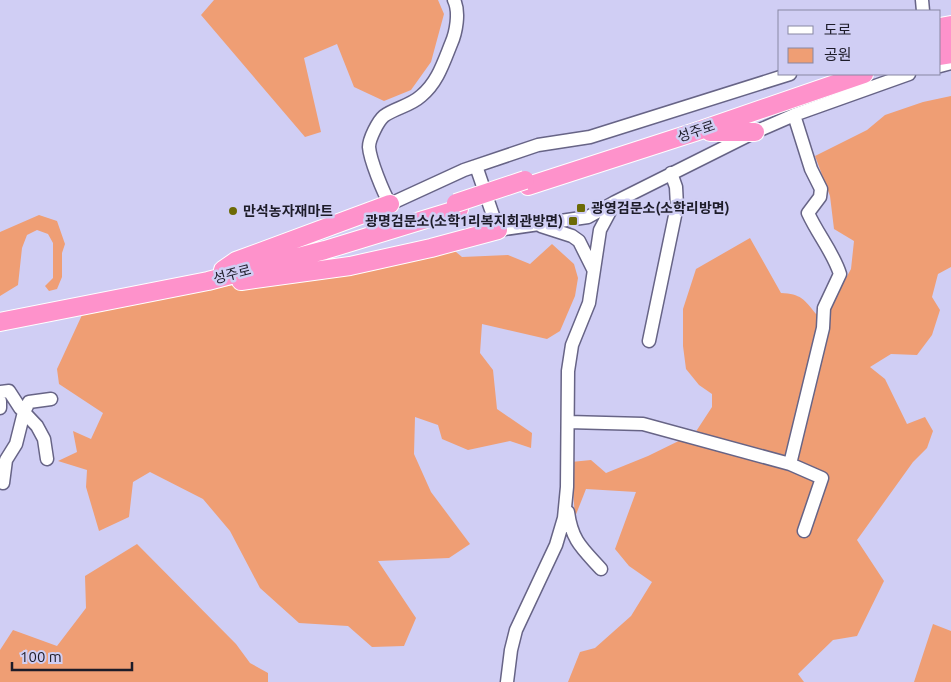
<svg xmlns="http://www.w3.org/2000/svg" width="951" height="682" font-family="Ubuntu,'Noto Sans KR',sans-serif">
	<rect width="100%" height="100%" fill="#d0cef4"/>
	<path fill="#ef9e74" d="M214,0H438L444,14L431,62L411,90L384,101L354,87L337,44L304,58L321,132L305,137L201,15Z
		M951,96V267L938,274L932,297L940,310L932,335L917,355L891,354L870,367L885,379L907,424L925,417L933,431L927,448L913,462L857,540L884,581L857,636L833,640L798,674L804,682H568L580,652L595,648L631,616L652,582L629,566L615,549L636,492L586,489L575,517L571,462L591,460L606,473L648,456L695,433L712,407V394L699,385L686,369L683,346V309L696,269L750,238L781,293C801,294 804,299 816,314L829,309L851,269L854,241L834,229L830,196L815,156L867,130L885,115L923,102Z
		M39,215L57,221L65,244L62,253V277L57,289L49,291L45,286L53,278V243L48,234L37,230L27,235L22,248L18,285L0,296V232Z
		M552,244L574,264L578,278L575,296L560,331L547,339L482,324L480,353L493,370L497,409L532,433L531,448L510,441L468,450L442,439L438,425L415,417L414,454L431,492L470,544L449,558L378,561L416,618L404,646L372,647L348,626L299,623L260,588L230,531L203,499L150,472L133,482L129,517L99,531L86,487L87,470L58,461L77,452L73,431L91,439L103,413L59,384L57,369L82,315L289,274L449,246L462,257L508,255L530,264Z
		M137,544L236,644L250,663L268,673V682H0V650L13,630L57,646L86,608L85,576Z
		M933,624L951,631V682H914Z"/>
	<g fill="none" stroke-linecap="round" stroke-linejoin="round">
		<defs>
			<path id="minor" d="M454,0C460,12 456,33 451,44C443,64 437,83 421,96C410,106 395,108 384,116C378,121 369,139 369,147C370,160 383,192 390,204L464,170L538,145L590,137L790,74
				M922,0L923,11
				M940,66L951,63
				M476,166L498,230L588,217L615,202L755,132L794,115L909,74
				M541,226L572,236L579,241L593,269
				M649,341L677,206L676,187L671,173
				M0,392L9,391L20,408L37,426L44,439L47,459
				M0,401V408
				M568,422L643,424L790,464L822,478L804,531
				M790,464L823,328L824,308L840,274C833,252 818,235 808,213L820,197L821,189L811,169L794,115
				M3,483L6,460L16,444L24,412L29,402L51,399
				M568,512C572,541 582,548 601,569
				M507,682L511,650L516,630L556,545L564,518L567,487L568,371L572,345L589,303L600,230L615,202"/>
			<path id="highway" d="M940,27L951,25
				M940,41L951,37
				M940,56L951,54
				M710,132H755
				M528,186L695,132L864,74
				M223,270L236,261L390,204
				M241,281L350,266L431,248L498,230
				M0,322L208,281L325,250L459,209"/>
		</defs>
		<use href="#minor" stroke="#676486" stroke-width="15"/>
		<use href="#highway" stroke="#fff" stroke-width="20"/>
		<use href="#minor" stroke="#fff" stroke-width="12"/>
		<use href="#highway" stroke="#fe92cb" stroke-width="18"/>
		<defs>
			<path id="highway-bridge" d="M456,203L525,180"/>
		</defs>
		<use href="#highway-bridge" stroke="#fff" stroke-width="20" stroke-linecap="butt"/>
		<use href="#highway-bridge" stroke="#fe92cb" stroke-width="18"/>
	</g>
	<g fill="#6c6a05" stroke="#d0cef4" stroke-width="2">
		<rect x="576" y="203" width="10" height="10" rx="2.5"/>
		<circle cx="233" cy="211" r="5"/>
		<rect x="568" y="216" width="10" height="10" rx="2.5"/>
	</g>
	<g text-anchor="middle" stroke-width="5" stroke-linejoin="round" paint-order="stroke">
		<g font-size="14" fill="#1d1c29" stroke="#d0cef4">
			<text transform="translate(696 131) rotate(-19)" y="5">성주로</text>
			<text transform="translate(232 274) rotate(-15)" y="5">성주로</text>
		</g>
		<g font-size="14" font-weight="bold" fill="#1d1c29" stroke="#d0cef4" text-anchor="start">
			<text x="591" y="213">광영검문소(소학리방면)</text>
			<text x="243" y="216">만석농자재마트</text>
			<text x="563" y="226" text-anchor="end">광명검문소(소학1리복지회관방면)</text>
		</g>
	</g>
	<rect x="778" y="10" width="162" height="65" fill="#d0cef4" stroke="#8887a3"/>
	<rect x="788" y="26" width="25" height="8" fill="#ffffff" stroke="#8887a3"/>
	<text x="824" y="35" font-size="15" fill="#1d1c29">도로</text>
	<rect x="788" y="48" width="25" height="15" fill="#ef9e74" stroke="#8887a3"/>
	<text x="824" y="60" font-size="15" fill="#1d1c29">공원</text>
	<path d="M12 662v8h120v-8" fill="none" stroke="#1d1c29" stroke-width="2.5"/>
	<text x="20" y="662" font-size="15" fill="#1d1c29" stroke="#d0cef4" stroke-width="4" paint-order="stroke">100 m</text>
</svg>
